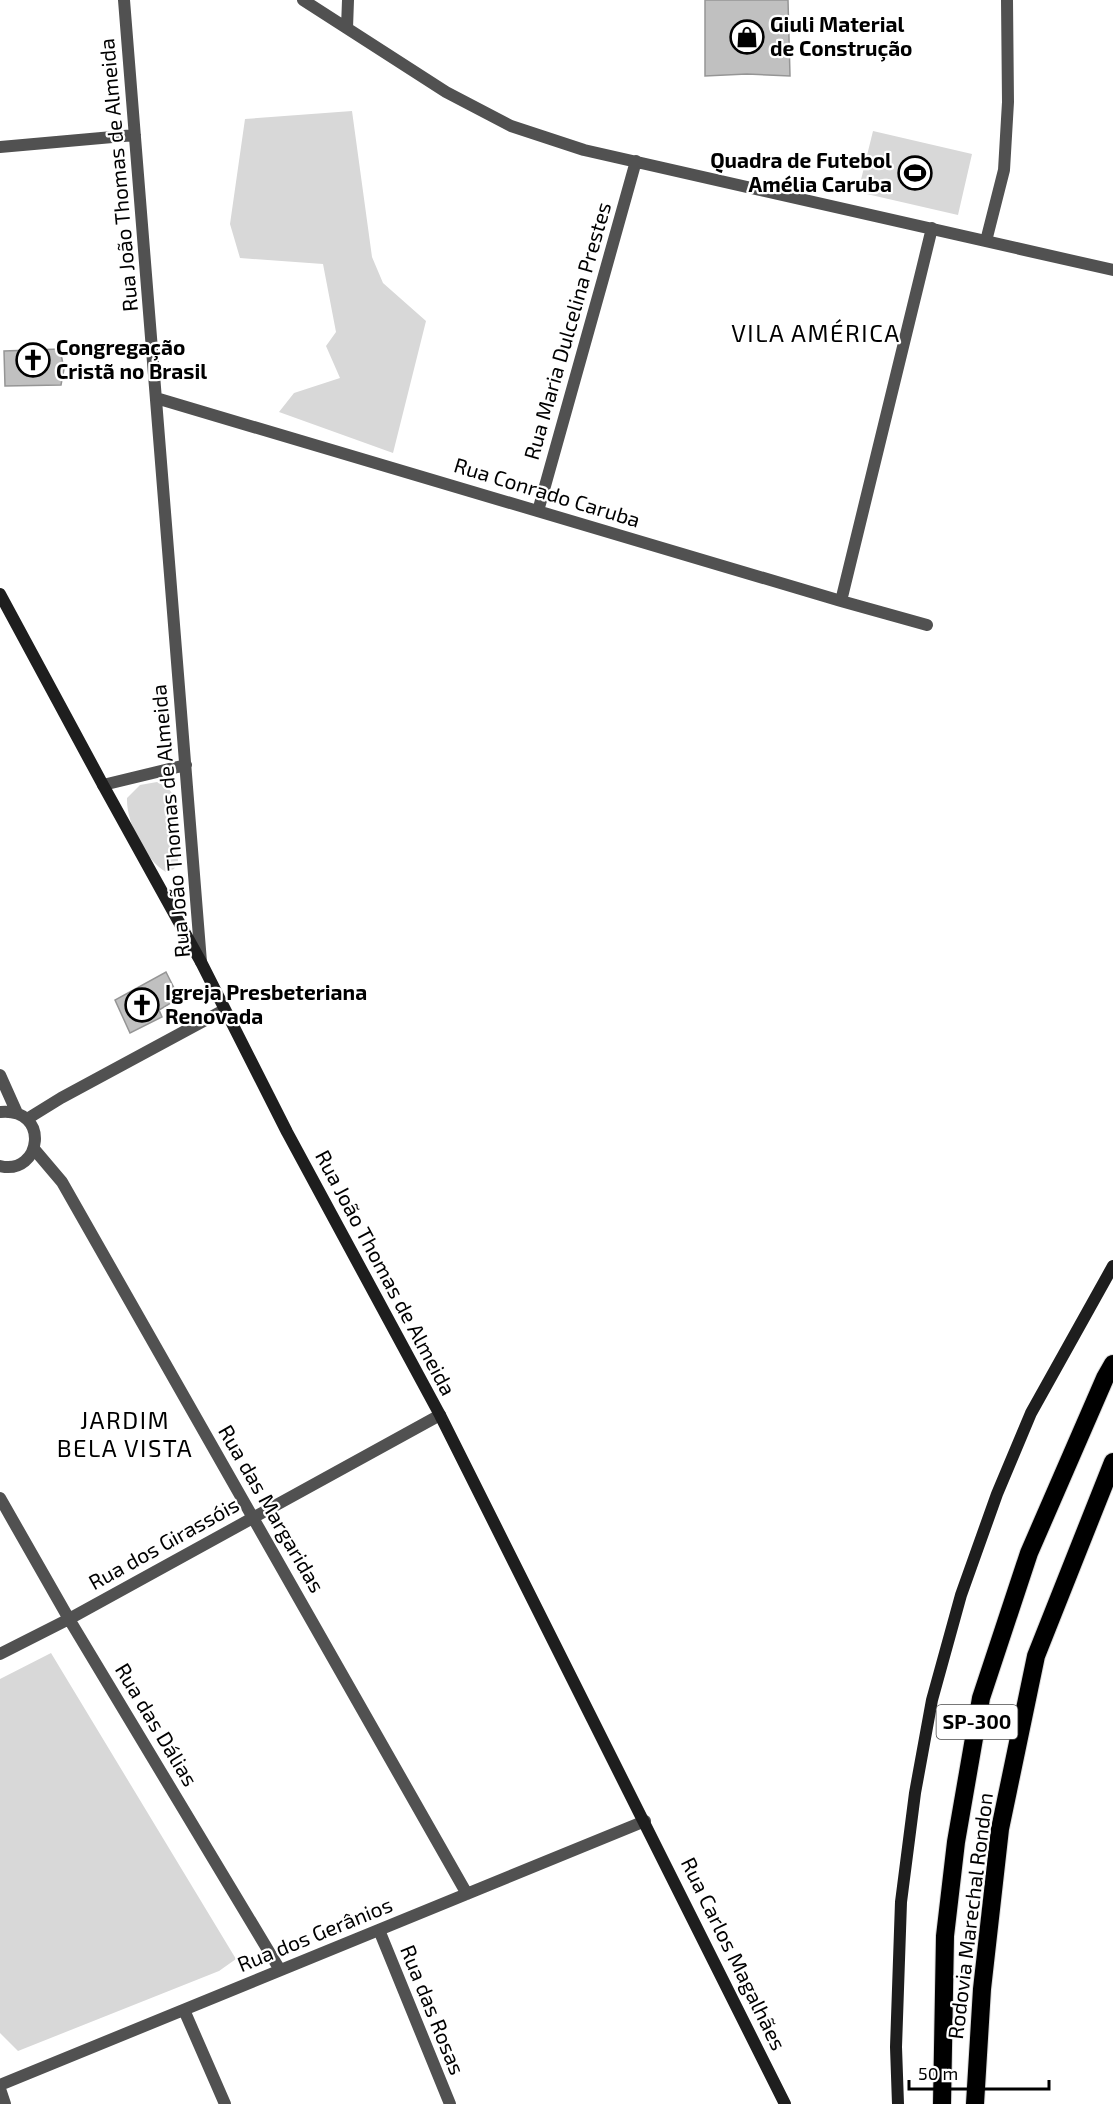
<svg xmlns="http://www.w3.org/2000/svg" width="1113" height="2104" font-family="'Exo 2',sans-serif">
	<rect width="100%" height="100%" fill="#fff"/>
	<path fill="#d8d8d8" d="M352,111L372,257L383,283L426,321L393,453L279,412L294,393L340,378L326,346L336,332L323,264L240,258L230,224L245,119Z
		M873,131L972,154L958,215L858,192Z
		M157,782L168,788L175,797L178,862L174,869L166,872C145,860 126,822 127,798L140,785Z
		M51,1653L236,1959L219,1971L18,2051L0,2033V1679Z"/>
	<path fill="#c0c0c0" stroke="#959595" stroke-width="1.5" d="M705,0H788L790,76L747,74L705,76Z
		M60,349L64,369L61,385L5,386L4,351Z
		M166,972L179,998L159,1010L162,1017L130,1033L115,1000Z"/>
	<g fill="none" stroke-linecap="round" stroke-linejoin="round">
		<defs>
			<path id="highway" d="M942,2104L945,1936L956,1842L981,1698L1029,1553L1105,1378L1113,1364
				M975,2104L982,1989L1000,1829L1036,1656L1113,1462"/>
		</defs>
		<use href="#highway" stroke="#dbdbdb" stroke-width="20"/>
		<path stroke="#515151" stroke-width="12" d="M124,0L201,962
			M303,0L446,92L511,126L584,150L1113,270
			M347,28L348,0
			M0,147L135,135
			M986,241L1004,170L1008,102L1007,0
			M156,398L841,601L927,625
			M538,511L636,161
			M841,601L932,228
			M103,785L186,765
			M0,1075L17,1113
			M0,1112C51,1107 42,1176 0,1166
			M27,1119L61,1098L224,1010
			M34,1149L62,1182L467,1894
			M0,1498L69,1619L280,1970
			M0,1654L69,1619L440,1415
			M379,1930L450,2104
			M184,2010L225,2104
			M0,2085L645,1821
			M0,2089L5,2104"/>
		<path stroke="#1e1e1e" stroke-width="12" d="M0,594L103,785L201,962L287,1132L440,1415L785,2104
			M898,2104L896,2047L901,1902L915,1793L932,1700L961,1595L997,1494L1031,1413L1113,1266"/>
		<use href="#highway" stroke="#000" stroke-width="18"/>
	</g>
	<defs>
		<symbol id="shop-ring" viewBox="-11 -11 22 22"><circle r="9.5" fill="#fff" stroke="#000" stroke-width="1.5"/><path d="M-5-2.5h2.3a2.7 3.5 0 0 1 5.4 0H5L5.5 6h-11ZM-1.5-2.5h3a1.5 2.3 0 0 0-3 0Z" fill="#000"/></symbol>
		<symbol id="stadium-ring" viewBox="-11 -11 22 22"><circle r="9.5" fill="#fff" stroke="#000" stroke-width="1.5"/><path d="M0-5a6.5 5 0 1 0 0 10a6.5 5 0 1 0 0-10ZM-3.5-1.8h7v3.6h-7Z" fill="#000"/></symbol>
		<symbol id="church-ring" viewBox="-11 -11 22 22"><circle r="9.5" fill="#fff" stroke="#000" stroke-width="1.5"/><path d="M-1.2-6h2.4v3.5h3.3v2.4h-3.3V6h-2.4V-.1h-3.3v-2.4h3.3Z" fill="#000"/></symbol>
	</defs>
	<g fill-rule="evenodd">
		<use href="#shop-ring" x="728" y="18" width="38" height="38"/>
		<use href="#stadium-ring" x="896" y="154" width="38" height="38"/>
		<use href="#church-ring" x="14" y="341" width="38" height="38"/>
		<use href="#church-ring" x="123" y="986" width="38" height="38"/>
	</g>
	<g text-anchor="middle" stroke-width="4.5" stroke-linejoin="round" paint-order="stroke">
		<rect fill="#fff" stroke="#4c4c4c" stroke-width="1.5" x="936.5" y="1705" width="81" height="34" rx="4.5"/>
		<g font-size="20" font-weight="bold" fill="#000">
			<text x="977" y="1729">SP-300</text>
		</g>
		<g font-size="21" font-weight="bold" fill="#000" stroke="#fff" text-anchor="start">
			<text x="770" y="32">Giuli Material<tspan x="770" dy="24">de Construção</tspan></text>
			<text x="892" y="168" text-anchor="end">Quadra de Futebol<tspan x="892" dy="24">Amélia Caruba</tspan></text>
			<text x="56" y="355">Congregação<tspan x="56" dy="24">Cristã no Brasil</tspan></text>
			<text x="165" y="1000">Igreja Presbeteriana<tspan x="165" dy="24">Renovada</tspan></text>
		</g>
		<g font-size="21" fill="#000" stroke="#fff">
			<text transform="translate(119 175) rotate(-95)" y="7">Rua João Thomas de Almeida</text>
			<text transform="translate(568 331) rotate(-74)" y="7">Rua Maria Dulcelina Prestes</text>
			<text transform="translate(547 493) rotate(17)" y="7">Rua Conrado Caruba</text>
			<text transform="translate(171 821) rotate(-95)" y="7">Rua João Thomas de Almeida</text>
			<text transform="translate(385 1273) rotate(62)" y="7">Rua João Thomas de Almeida</text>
			<text transform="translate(271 1509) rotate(60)" y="7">Rua das Margaridas</text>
			<text transform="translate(164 1544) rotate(-29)" y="7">Rua dos Girassóis</text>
			<text transform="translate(156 1725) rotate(59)" y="7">Rua das Dálias</text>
			<text transform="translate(971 1916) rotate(-83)" y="7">Rodovia Marechal Rondon</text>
			<text transform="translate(315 1935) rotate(-22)" y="7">Rua dos Gerânios</text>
			<text transform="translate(733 1954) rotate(64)" y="7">Rua Carlos Magalhães</text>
			<text transform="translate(432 2010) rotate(68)" y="7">Rua das Rosas</text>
		</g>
		<g font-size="24" letter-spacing="1.5" fill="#000" stroke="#fff">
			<text x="816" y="342">VILA AMÉRICA</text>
			<text x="125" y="1429">JARDIM<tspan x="125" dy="28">BELA VISTA</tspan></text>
		</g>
	</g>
	<path d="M909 2080v9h140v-9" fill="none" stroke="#000000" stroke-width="3"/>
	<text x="918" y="2080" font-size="18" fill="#000000" stroke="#ffffff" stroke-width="4.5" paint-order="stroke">50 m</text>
</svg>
